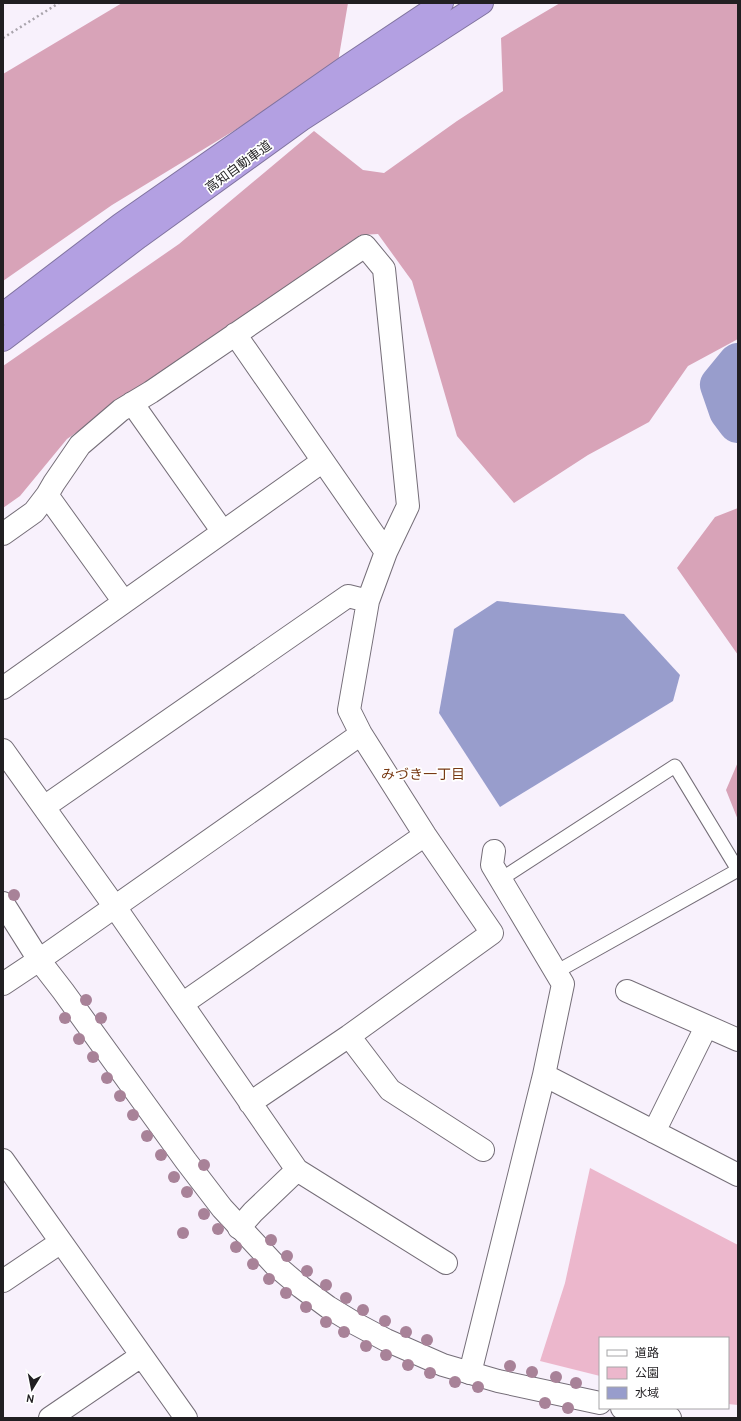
<svg xmlns="http://www.w3.org/2000/svg" width="741" height="1421" font-family="Cabin,'Noto Sans JP',sans-serif">
	<rect width="100%" height="100%" fill="#f8f1fc"/>
	<path fill="#ecb7cc" d="M590,1168L738,1245V1405L728,1404V1338H600V1376L540,1361L565,1283Z"/>
	<path fill="#d8a3b8" d="M122,3H348L338,62L263,113L112,205L3,281V74Z
		M560,3H738V339L688,366L649,422L588,455L514,503L457,436L412,281L378,234L360,235L67,439L20,496L3,508V366L179,244L314,131L363,170L384,173L457,121L503,91L501,38Z
		M738,508V655L677,568L715,517Z
		M738,762V820L726,790Z"/>
	<path fill="#989dcc" d="M497,601L624,614L680,675L673,701L500,807L439,713L454,629Z"/>
	<g fill="none" stroke-linecap="round" stroke-linejoin="round">
		<path stroke="#989dcc" stroke-width="40" d="M738,363L720,385L729,411L738,423"/>
		<defs>
			<path id="service" d="M501,879L675,766L738,870L556,972"/>
			<path id="minor" d="M235,334L386,552
				M132,403L223,532
				M47,495L124,602
				M3,534L34,512L47,495L54,483L80,445L121,410L151,392L365,246L384,269L408,506L386,552L368,601L349,710L361,734L425,835L492,933L349,1036L250,1103
				M3,688L323,461
				M3,750L115,907L297,1170L253,1212L239,1228
				M44,807L348,596L368,601
				M39,960L361,734
				M627,991L738,1040
				M182,1004L425,835
				M349,1036L390,1090L483,1150
				M544,1075L738,1175
				M654,1132L706,1027
				M3,1160L186,1418
				M297,1170L446,1263
				M3,1281L61,1242
				M470,1373L544,1075L563,984L492,865L494,851
				M50,1418L141,1356"/>
			<path id="tertiary" d="M3,903L39,960L63,991L186,1161L222,1208L275,1265L301,1287L328,1307L356,1324L386,1340L443,1365L498,1381L600,1403
				M3,984L39,960
				M622,1408L670,1418"/>
			<path id="motorway" d="M3,314L121,224L346,67L442,3
				M3,340L139,237L301,120L482,3"/>
		</defs>
		<use href="#service" stroke="#756e78" stroke-width="15"/>
		<use href="#minor" stroke="#756e78" stroke-width="24"/>
		<use href="#tertiary" stroke="#756e78" stroke-width="24"/>
		<use href="#motorway" stroke="#80739f" stroke-width="24"/>
		<path stroke="#a9a4ac" stroke-width="2.5" stroke-dasharray="2 3" stroke-linecap="butt" d="M3,38L59,3"/>
		<use href="#service" stroke="#fff" stroke-width="13"/>
		<use href="#minor" stroke="#fff" stroke-width="22"/>
		<use href="#tertiary" stroke="#fff" stroke-width="22"/>
		<use href="#motorway" stroke="#b3a0e2" stroke-width="22"/>
	</g>
	<g fill="#a88298">
		<circle cx="14" cy="895" r="6"/>
		<circle cx="86" cy="1000" r="6"/>
		<circle cx="65" cy="1018" r="6"/>
		<circle cx="101" cy="1018" r="6"/>
		<circle cx="79" cy="1039" r="6"/>
		<circle cx="93" cy="1057" r="6"/>
		<circle cx="107" cy="1078" r="6"/>
		<circle cx="120" cy="1096" r="6"/>
		<circle cx="133" cy="1115" r="6"/>
		<circle cx="147" cy="1136" r="6"/>
		<circle cx="161" cy="1155" r="6"/>
		<circle cx="204" cy="1165" r="6"/>
		<circle cx="174" cy="1177" r="6"/>
		<circle cx="187" cy="1192" r="6"/>
		<circle cx="204" cy="1214" r="6"/>
		<circle cx="218" cy="1229" r="6"/>
		<circle cx="183" cy="1233" r="6"/>
		<circle cx="271" cy="1240" r="6"/>
		<circle cx="236" cy="1247" r="6"/>
		<circle cx="287" cy="1256" r="6"/>
		<circle cx="253" cy="1264" r="6"/>
		<circle cx="307" cy="1271" r="6"/>
		<circle cx="269" cy="1279" r="6"/>
		<circle cx="326" cy="1285" r="6"/>
		<circle cx="286" cy="1293" r="6"/>
		<circle cx="346" cy="1298" r="6"/>
		<circle cx="306" cy="1307" r="6"/>
		<circle cx="363" cy="1310" r="6"/>
		<circle cx="385" cy="1321" r="6"/>
		<circle cx="326" cy="1322" r="6"/>
		<circle cx="344" cy="1332" r="6"/>
		<circle cx="406" cy="1332" r="6"/>
		<circle cx="427" cy="1340" r="6"/>
		<circle cx="366" cy="1346" r="6"/>
		<circle cx="386" cy="1355" r="6"/>
		<circle cx="408" cy="1365" r="6"/>
		<circle cx="510" cy="1366" r="6"/>
		<circle cx="532" cy="1372" r="6"/>
		<circle cx="430" cy="1373" r="6"/>
		<circle cx="556" cy="1377" r="6"/>
		<circle cx="455" cy="1382" r="6"/>
		<circle cx="576" cy="1383" r="6"/>
		<circle cx="478" cy="1387" r="6"/>
		<circle cx="545" cy="1403" r="6"/>
		<circle cx="568" cy="1408" r="6"/>
	</g>
	<g text-anchor="middle" stroke-width="3.5" stroke-linejoin="round" paint-order="stroke">
		<g font-size="13" fill="#211f22" stroke="#fff">
			<text transform="translate(238 166) rotate(-36)" y="5">高知自動車道</text>
		</g>
		<g font-size="14" fill="#783a14" stroke="#fff">
			<text x="423" y="779">みづき一丁目</text>
		</g>
	</g>
	<rect width="741" height="1421" fill="none" stroke="#211f22" stroke-width="8"/>
	<rect x="599" y="1337" width="130" height="72" fill="#ffffff" stroke="#a6a5a7"/>
	<rect x="607" y="1350" width="20" height="6" fill="#ffffff" stroke="#a6a5a7"/>
	<text x="635" y="1357" font-size="12" fill="#211f22">道路</text>
	<rect x="607" y="1367" width="20" height="12" fill="#ecb7cc" stroke="#a6a5a7"/>
	<text x="635" y="1377" font-size="12" fill="#211f22">公園</text>
	<rect x="607" y="1387" width="20" height="12" fill="#989dcc" stroke="#a6a5a7"/>
	<text x="635" y="1397" font-size="12" fill="#211f22">水域</text>
	<g transform="translate(32 1389) rotate(190)" stroke="#ffffff" stroke-width="3" paint-order="stroke">
	<path d="M0-3L7 15L0 10L-7 15Z" fill="#211f22"/>
	<text y="-6" font-size="11" font-weight="bold" text-anchor="middle" fill="#211f22">N</text>
	</g>
</svg>
